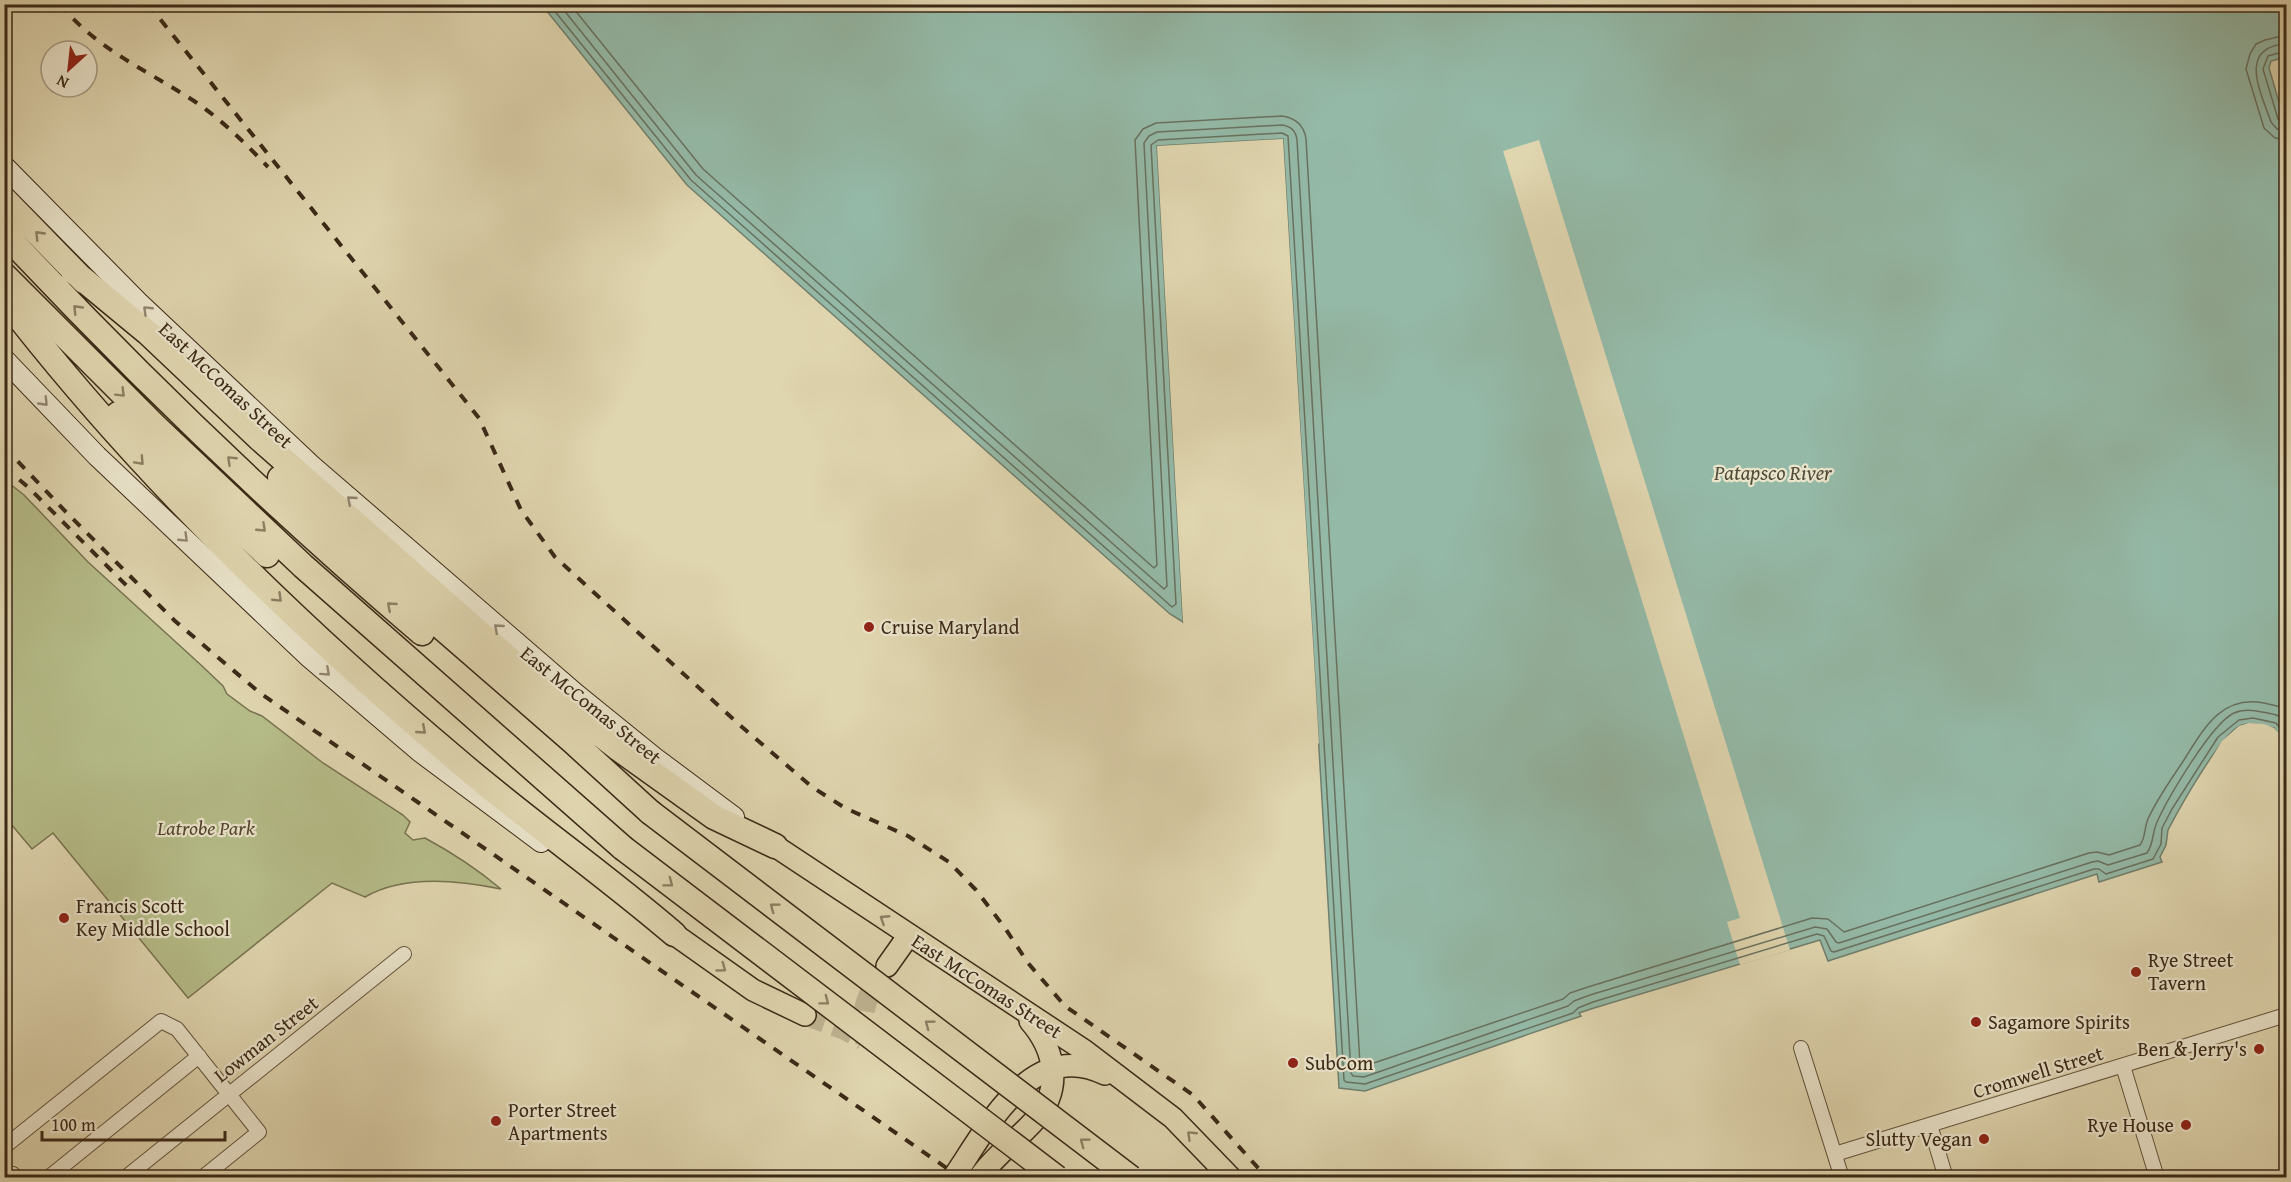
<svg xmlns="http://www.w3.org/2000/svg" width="2291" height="1182" font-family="'Gentium Book Plus',serif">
	<rect width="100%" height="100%" fill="#dfd5af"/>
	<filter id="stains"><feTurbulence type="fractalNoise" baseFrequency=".00333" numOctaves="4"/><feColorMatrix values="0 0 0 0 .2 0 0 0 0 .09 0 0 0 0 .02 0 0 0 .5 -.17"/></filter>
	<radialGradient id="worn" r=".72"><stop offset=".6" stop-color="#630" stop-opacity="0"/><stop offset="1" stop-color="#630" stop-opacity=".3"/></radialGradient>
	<path fill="#b5bc88" stroke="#787250" stroke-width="1.5" d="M5,480L24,495L88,562L201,665L223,686L227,694L250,711L262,716L323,763L403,815L410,822L405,833L413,840L425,838C453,853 477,869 501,889C458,880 404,874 365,897L332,883L188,998L53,833L32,849L5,817Z"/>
	<path fill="#94b9a7" stroke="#707f6d" stroke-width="1.5" d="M542,5H2286V57L2271,61L2269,68L2286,126V747L2274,728C2264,726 2253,722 2242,725C2222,731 2179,809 2168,830L2166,845L2160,857L2162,862L2099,882L2097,874L1828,961L1820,940L1594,1008L1579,1013L1581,1016L1365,1091L1339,1088L1283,139L1157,146L1183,622L1170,614L687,185Z"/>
	<path fill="#dfd5af" d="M1283,139L1319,744L1316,741L1281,142L1160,149L1185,624L1183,622L1157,146Z
		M1539,140L1790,950L1740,965L1727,922L1740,918L1503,151Z
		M2249,723L2264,724L2274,728L2286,741V750L2272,731L2252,727L2241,728L2225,743L2211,764H2208L2222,741L2239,726Z"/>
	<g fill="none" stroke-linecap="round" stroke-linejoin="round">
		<path stroke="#68715f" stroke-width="1.5" d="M549,4L691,180L1172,607L1176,604L1151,145L1158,140L1282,133L1288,136L1344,1080L1346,1082L1365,1084L1573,1013L1578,1008L1593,1002L1817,934L1824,936L1831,951L1834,952L2094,869H2099L2106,874L2153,859L2161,844L2162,828L2172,809L2218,737L2239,720L2253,718L2276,723L2286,736
			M559,4L696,175L1164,589L1167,586L1144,143L1149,136L1157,132L1282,125C1290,126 1296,131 1297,140L1351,1073L1353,1076L1364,1077L1568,1006L1574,1001L1590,995L1815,927L1827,929L1836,942L1839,943L2092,862L2098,861L2108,865L2147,853C2154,843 2152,833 2157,822C2168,798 2211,724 2234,713C2243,709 2253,710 2262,712C2272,714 2280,714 2286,723
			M570,4L703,169L1154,568L1157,565L1135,140L1143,129L1156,123L1282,116C1296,118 1304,125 1306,139L1360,1064L1362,1067L1563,999L1570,993L1588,987L1812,918L1828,919L1844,932L2089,853L2097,852L2109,855L2140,845C2146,837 2144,828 2148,819C2157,799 2170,781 2182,763C2202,732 2220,694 2264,703C2272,705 2280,706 2286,710
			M2286,35L2265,40L2256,44L2250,54L2246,69L2264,128L2275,138L2286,140
			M2286,44C2237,47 2261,93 2271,122L2277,129L2286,131
			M2286,51L2268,56L2263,69L2278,119L2286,123"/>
		<path stroke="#beb391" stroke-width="21" stroke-dasharray="21 10" stroke-linecap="butt" d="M805,1015L846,1030L863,1040
			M866,1042C859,1012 866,996 884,971"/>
		<defs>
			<path id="street" d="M1801,1048L1842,1178
				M2123,1066L2157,1178
				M1930,1125L1946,1178
				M4,1147L161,1021L177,1029L259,1132L202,1178
				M1835,1154L2286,1015
				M13,1174L16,1178
				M48,1178L199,1056
				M125,1178L404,954"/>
			<path id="secondary" d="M4,166L138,302L311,465L576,694L655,758L734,817
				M4,359L97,456L310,658L419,751L541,842"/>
			<path id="primary" d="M775,846L1085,1051L1173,1118L1231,1178
				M674,934L753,990L805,1015
				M887,966L909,935
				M953,1178C988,1127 1031,1038 1105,1074
				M979,1178C994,1156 1016,1141 1034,1121C1063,1090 1056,1051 1030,1021"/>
			<path id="highway" d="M4,199L84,281
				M4,233C136,374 275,508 422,633
				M73,271L148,333L261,440L550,695L619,749L714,817L775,846
				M4,275L156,427L303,566L623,848
				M4,303L33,331
				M21,320C149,482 300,628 458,761C528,821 604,874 674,934
				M118,414L267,555
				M280,478L402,593L571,740L650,812"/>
		</defs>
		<use href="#street" stroke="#64543d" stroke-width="16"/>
		<use href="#secondary" stroke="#3b2917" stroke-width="22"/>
		<use href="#primary" stroke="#3b2917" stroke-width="24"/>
		<use href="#highway" stroke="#3b2917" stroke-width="27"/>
		<use href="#street" stroke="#eae4cb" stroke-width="14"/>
		<use href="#secondary" stroke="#eae4cb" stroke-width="20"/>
		<use href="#primary" stroke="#dfd5af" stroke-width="21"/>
		<use href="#highway" stroke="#dfd5af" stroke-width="24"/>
		<path stroke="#3b2917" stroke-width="4" stroke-dasharray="10 10" stroke-linecap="butt" d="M60,4C97,50 149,71 197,103C223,121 246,144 268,167
			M148,4L479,418L521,510L555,557L742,727L812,787L845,808L908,836L949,862L976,890L1005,928L1028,963L1065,1006L1193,1095L1267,1178
			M4,447L66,512L175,621L260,693L961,1178
			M4,467L28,487L131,590"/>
		<defs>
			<path id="highway-bridge" d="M650,812L1131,1178
				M623,848L1057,1178"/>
		</defs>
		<use href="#highway-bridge" stroke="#3b2917" stroke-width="27" stroke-linecap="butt"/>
		<use href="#highway-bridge" stroke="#dfd5af" stroke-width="24"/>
	</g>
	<defs><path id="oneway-chevron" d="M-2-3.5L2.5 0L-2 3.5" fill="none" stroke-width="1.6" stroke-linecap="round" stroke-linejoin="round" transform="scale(1.5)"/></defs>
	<g stroke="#8d7f63">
		<use href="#oneway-chevron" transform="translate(39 235) rotate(-134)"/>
		<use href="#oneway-chevron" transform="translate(77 309) rotate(-134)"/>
		<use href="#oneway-chevron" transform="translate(121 393) rotate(45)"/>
		<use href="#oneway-chevron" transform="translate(231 460) rotate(-136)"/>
		<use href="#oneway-chevron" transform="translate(140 461) rotate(47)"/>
		<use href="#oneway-chevron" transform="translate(262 528) rotate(43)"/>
		<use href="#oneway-chevron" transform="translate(278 598) rotate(44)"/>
		<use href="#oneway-chevron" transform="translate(391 606) rotate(-139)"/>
		<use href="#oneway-chevron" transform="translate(422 730) rotate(41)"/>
		<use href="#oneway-chevron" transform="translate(669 883) rotate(37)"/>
		<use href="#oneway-chevron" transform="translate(774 907) rotate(-143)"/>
		<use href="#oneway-chevron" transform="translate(884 919) rotate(-147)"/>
		<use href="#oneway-chevron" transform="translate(722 968) rotate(36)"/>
		<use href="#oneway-chevron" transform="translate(825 1001) rotate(37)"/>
		<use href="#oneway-chevron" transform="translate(929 1024) rotate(-143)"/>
		<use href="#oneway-chevron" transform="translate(1191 1135) rotate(-136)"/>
		<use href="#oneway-chevron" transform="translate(1084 1142) rotate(-143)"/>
	</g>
	<g stroke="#928671">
		<use href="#oneway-chevron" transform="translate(147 310) rotate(-136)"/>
		<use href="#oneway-chevron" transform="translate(44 402) rotate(46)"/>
		<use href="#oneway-chevron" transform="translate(351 500) rotate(-139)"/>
		<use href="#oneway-chevron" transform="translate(184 538) rotate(44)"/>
		<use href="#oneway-chevron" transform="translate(498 628) rotate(-139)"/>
		<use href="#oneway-chevron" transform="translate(326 672) rotate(42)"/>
	</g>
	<g fill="#8f2418" stroke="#eae4cb" stroke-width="2">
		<circle cx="869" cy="627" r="6"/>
		<circle cx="64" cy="918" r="6"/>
		<circle cx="2136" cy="972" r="6"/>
		<circle cx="1976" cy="1022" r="6"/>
		<circle cx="2259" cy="1049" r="6"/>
		<circle cx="1293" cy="1063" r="6"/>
		<circle cx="496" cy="1121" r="6"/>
		<circle cx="2186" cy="1125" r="6"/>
		<circle cx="1984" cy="1139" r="6"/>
	</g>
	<g text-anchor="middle" stroke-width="4.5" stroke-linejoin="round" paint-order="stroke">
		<g font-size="20" fill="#3b2917" stroke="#eae4cb">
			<text transform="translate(226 385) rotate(43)" y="7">East McComas Street</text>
			<text transform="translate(591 705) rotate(39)" y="7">East McComas Street</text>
			<text transform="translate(987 986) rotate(33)" y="7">East McComas Street</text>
			<text transform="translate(266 1039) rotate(-38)" y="7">Lowman Street</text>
			<text transform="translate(2038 1072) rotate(-17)" y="7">Cromwell Street</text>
		</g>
		<g font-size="20" fill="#3b2917" stroke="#eae4cb" text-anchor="start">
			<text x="881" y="634">Cruise Maryland</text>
			<text x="76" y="913">Francis Scott<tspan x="76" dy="23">Key Middle School</tspan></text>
			<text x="2148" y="967">Rye Street<tspan x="2148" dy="23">Tavern</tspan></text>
			<text x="1988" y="1029">Sagamore Spirits</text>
			<text x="2247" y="1056" text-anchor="end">Ben &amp; Jerry's</text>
			<text x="1305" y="1070">SubCom</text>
			<text x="508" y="1117">Porter Street<tspan x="508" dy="23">Apartments</tspan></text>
			<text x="2174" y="1132" text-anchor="end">Rye House</text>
			<text x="1972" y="1146" text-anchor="end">Slutty Vegan</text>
		</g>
		<g font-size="20" font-style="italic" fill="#53462e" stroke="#eae4cb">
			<text x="206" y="835">Latrobe Park</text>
		</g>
		<g font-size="21" font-style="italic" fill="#514d3b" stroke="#eae4cb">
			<text x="1773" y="480">Patapsco River</text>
		</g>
	</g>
	<rect width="2291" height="1182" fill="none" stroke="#dfd5af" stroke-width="24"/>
	<rect x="6" y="6" width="2279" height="1170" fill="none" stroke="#3b2917" stroke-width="3"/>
	<rect x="12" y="12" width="2267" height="1158" fill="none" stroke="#3b2917" stroke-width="1.5"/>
	<g transform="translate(69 69) rotate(207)"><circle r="28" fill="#eae4cb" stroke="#a49983" stroke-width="1.5"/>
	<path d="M0-4.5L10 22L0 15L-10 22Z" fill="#8f2418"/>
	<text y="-9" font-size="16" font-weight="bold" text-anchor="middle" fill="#3b2917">N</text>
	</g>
	<path d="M42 1131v9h183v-9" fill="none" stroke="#3b2917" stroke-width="3"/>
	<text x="51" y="1131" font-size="18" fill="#3b2917" stroke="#eae4cb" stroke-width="4.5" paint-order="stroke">100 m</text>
	<rect width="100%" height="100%" filter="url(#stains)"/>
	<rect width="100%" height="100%" fill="url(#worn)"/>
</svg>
